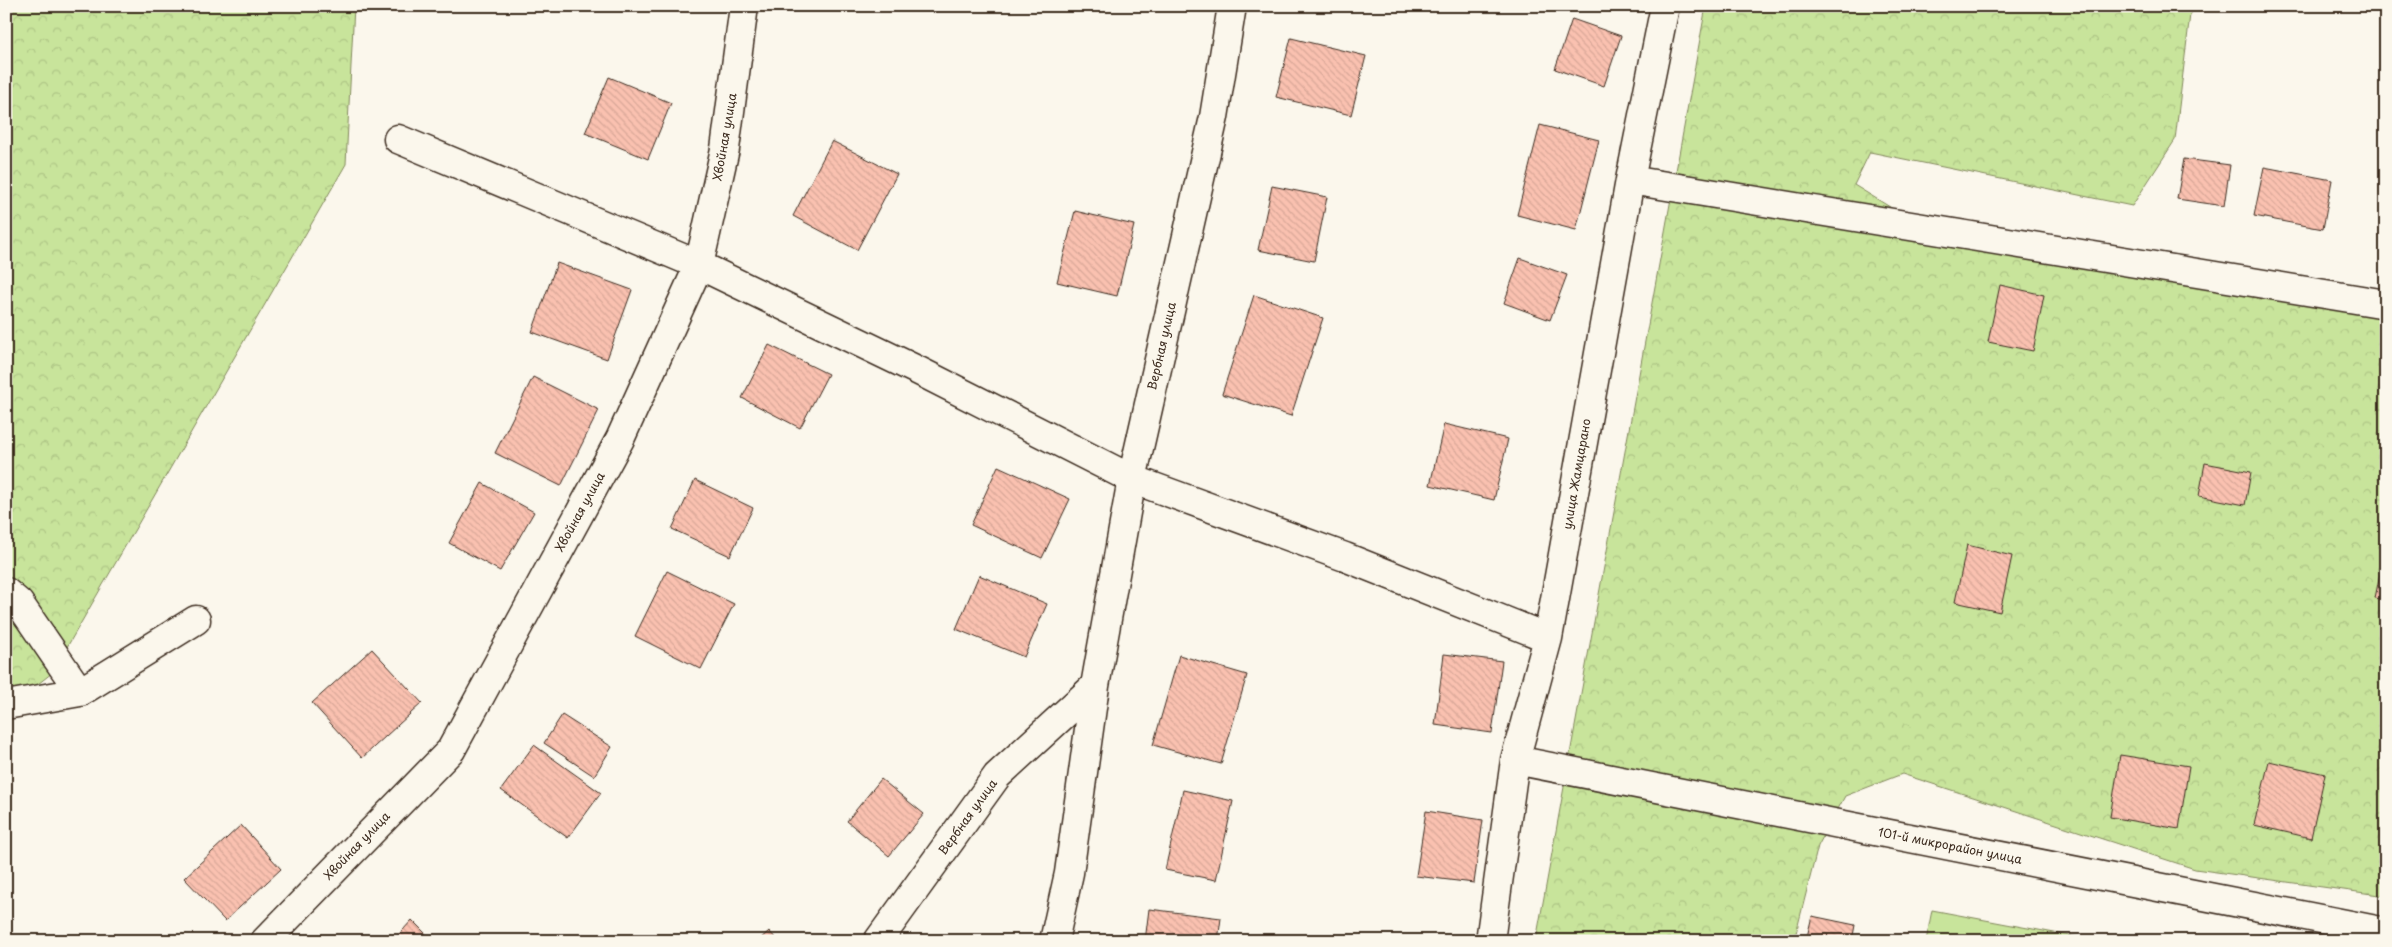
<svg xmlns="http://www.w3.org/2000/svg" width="2392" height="947" font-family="'Playpen Sans',sans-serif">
	<defs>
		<pattern id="forest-crowns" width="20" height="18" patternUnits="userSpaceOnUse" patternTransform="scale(1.25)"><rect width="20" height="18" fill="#c8e49b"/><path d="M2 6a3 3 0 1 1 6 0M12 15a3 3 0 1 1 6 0" fill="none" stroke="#adc485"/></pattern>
		<pattern id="building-back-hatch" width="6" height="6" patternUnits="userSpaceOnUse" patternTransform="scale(1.25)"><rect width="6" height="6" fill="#fac1b0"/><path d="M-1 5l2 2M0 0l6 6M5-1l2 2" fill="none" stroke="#d7a697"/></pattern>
	</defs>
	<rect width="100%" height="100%" fill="#fbf7ec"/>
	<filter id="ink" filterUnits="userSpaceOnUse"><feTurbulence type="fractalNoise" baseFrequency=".02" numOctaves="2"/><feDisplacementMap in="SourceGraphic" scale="10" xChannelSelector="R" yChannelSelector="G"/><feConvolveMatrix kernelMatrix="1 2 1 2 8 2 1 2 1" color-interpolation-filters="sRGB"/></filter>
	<g filter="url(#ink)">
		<path fill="url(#forest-crowns)" stroke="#82875c" d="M6,6H354L346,164L52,673L6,709Z
			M1706,6H2191L2175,140L2132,206L1870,152L1854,185L1916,223L2386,298V896L2195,869L1902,774L1845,796L1818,846L1794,941H1536Z"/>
		<path fill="#c8e49b" stroke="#82875c" d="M1932,910L2097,941H1926Z"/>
		<path fill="url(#building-back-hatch)" stroke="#3b2a1e" d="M1572,19L1621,36L1604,86L1555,69Z
			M1291,38L1366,56L1351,115L1276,97Z
			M609,77L671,103L648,159L585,133Z
			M1540,125L1599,140L1576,230L1517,215Z
			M832,141L897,174L857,250L793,216Z
			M2184,159L2230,165L2224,206L2177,199Z
			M2264,167L2332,180L2323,229L2254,216Z
			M1272,186L1327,197L1314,261L1258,250Z
			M1075,211L1134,225L1117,296L1057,282Z
			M1520,258L1567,275L1550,320L1504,303Z
			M557,263L632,290L607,359L532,332Z
			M2000,285L2044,295L2033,351L1988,342Z
			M1254,295L1323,318L1291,416L1222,394Z
			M769,345L828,374L800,428L742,398Z
			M533,377L599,410L561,486L495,453Z
			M1444,424L1508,439L1494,500L1430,485Z
			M2205,463L2251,472L2245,505L2199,496Z
			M998,466L1070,499L1042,558L971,525Z
			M695,480L753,508L730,556L672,529Z
			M482,483L534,512L500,571L449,543Z
			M2386,544V600L2375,598Z
			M1967,545L2012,556L2000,612L1955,602Z
			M667,571L734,604L701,669L635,636Z
			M979,575L1047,604L1024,657L956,629Z
			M372,649L422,703L362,758L312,703Z
			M1444,654L1502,661L1492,733L1435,725Z
			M1179,655L1247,675L1221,764L1153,745Z
			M562,715L612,747L594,776L544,743Z
			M534,745L601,793L568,838L501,790Z
			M2120,755L2189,766L2179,829L2110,817Z
			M2269,761L2325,774L2311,838L2254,825Z
			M881,779L924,814L889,856L847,821Z
			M1183,790L1233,801L1216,880L1165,870Z
			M1426,811L1483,820L1474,883L1416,876Z
			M241,825L281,869L225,921L184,878Z
			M1149,909L1221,918L1218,941H1145Z
			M1812,916L1855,925L1852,941H1806Z
			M412,920L433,941H393Z
			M769,931L778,941H758Z"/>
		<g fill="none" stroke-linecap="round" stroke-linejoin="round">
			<defs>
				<path id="street" d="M398,139L699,265L919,371L1132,479L1345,557L1548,638
					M1630,180L2386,304
					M6,592L19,603L80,692
					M6,705L80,692L196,620
					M1515,760L2386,932
					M265,941L451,750L620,439L699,265L725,149L744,6
					M878,941L997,776L1095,686L1132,479L1214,117L1232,6
					M1054,941L1069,873L1095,686
					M1490,941L1515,760L1548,638L1630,180L1665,6"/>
			</defs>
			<use href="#street" stroke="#3b2a1e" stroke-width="31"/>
			<use href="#street" stroke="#fbf7ec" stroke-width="28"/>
		</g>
	</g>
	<g text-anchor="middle" stroke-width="4" stroke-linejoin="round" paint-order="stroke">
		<g font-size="12" fill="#3b2a1e" stroke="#fbf7ec">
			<text transform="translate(725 137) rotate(-80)" y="4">Хвойная улица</text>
			<text transform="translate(1162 346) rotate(-77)" y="4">Вербная улица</text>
			<text transform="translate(1577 474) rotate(-80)" y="4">улица Жамцарано</text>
			<text transform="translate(580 512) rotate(-61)" y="4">Хвойная улица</text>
			<text transform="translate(968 817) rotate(-54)" y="4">Вербная улица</text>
			<text transform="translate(357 846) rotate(-46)" y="4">Хвойная улица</text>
			<text transform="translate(1950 846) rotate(11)" y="4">101-й микрорайон улица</text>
		</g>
	</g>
	<rect width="2392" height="947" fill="none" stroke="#fbf7ec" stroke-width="25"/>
	<rect x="12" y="12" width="2367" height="922" fill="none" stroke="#3b2a1e" stroke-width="2" filter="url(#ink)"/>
</svg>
